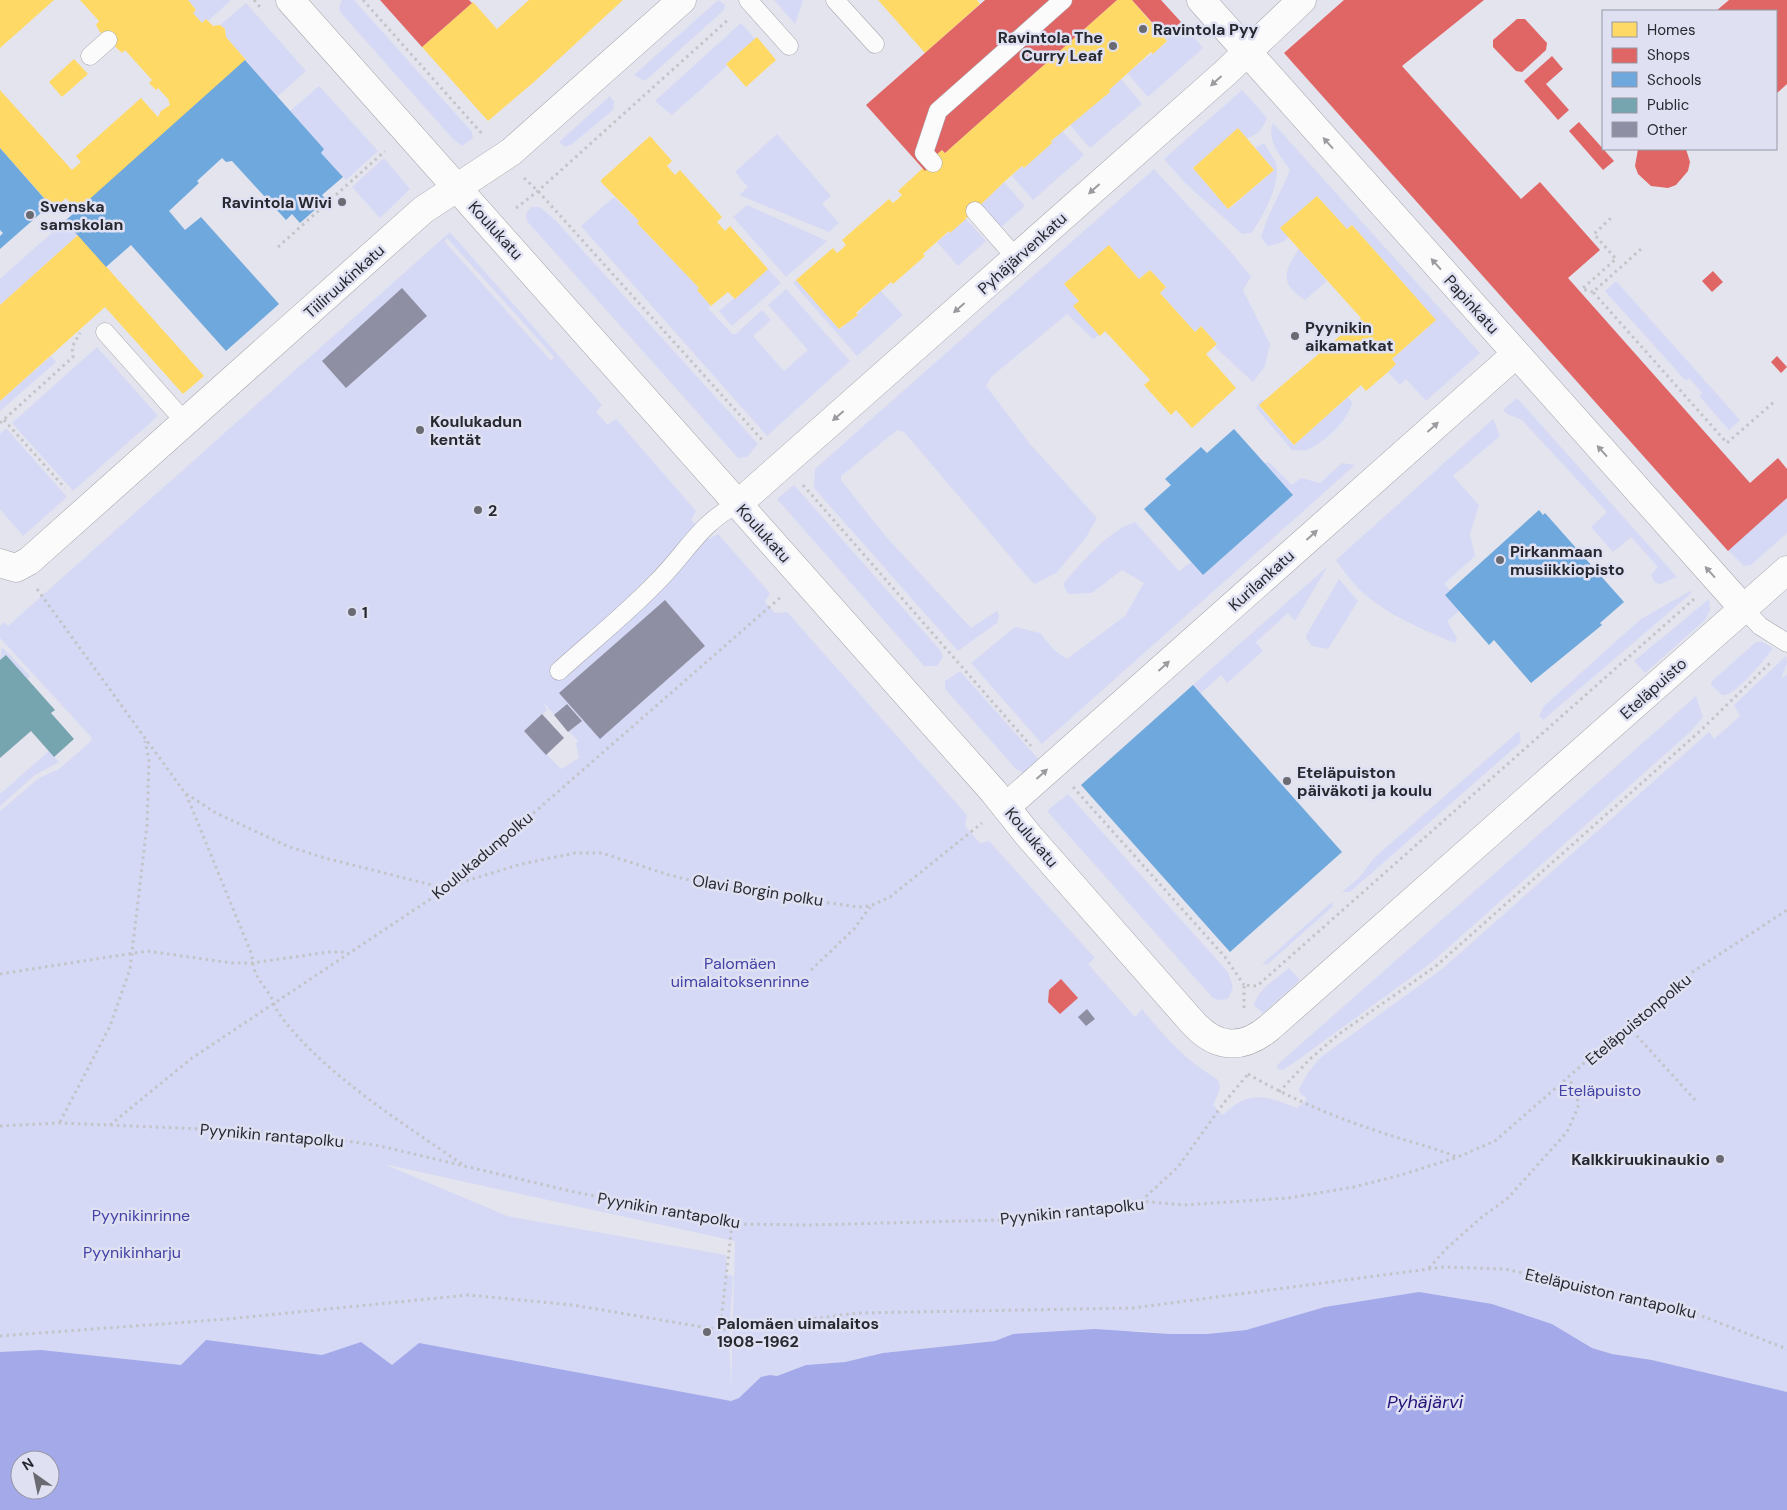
<svg xmlns="http://www.w3.org/2000/svg" width="1787" height="1510" font-family="'DM Sans',sans-serif">
	<rect width="100%" height="100%" fill="#e4e4ee"/>
	<path fill="#d5d9f5" fill-rule="evenodd" d="M188,0H231L208,21L206,19L202,23L193,13L196,10Z
		M342,0H354L472,132L473,138L462,146L453,139L341,13L339,8Z
		M718,0L725,5L724,10L645,81L634,75Z
		M774,0H803L795,24Z
		M246,3L306,71L277,97L226,37L225,29L220,25Z
		M1181,22L1203,48L1148,97L1127,73L1167,42L1165,37Z
		M741,23L755,39L726,64L727,66L672,115L655,101Z
		M1121,79L1142,104L1090,148L1069,124L1110,92L1109,90Z
		M319,86L378,151L346,180L321,153L324,149L290,111Z
		M1242,90L1267,118C1263,128 1258,135 1247,138L1238,129L1193,168L1229,209L1274,170L1255,148L1264,143C1267,149 1273,156 1276,163C1282,182 1262,219 1251,233L1242,234L1185,183L1164,159Z
		M610,96L614,102L613,110L571,145L565,147L559,142Z
		M1273,123L1480,353L1426,401L1406,379L1400,385L1388,372L1396,364L1392,359L1436,320L1352,225L1347,229L1317,196L1281,228L1289,237L1283,242L1268,246L1261,238C1267,214 1281,193 1290,170C1281,156 1266,141 1273,123Z
		M1062,131L1084,155L1033,200L1012,176L1022,166L1024,168Z
		M777,134L831,196L822,204L839,223L829,232L739,195L748,187L735,172Z
		M384,158L410,189L380,218L352,187Z
		M1154,169L1231,252L1251,277L1243,290L1270,344L1265,366L1253,382L1216,348L1217,344L1201,327L1195,332L1160,293L1166,287L1150,270L1139,279L1109,245L1064,284L1079,301L1074,306L1099,335L1093,339L1067,314L991,377L986,386L1030,444L1097,518L1085,539L1056,573L1035,584L1031,581L904,432L897,430L841,476V480L887,538L971,628L997,611L999,615L997,623L958,651L814,488L815,469Z
		M1004,182L1025,206L1000,228L981,206L982,202Z
		M614,197L639,221L637,223L699,288L711,305L708,308L732,334H736L762,310L771,320L753,336L784,371L808,350L768,305L786,289L850,361L767,436L581,226Z
		M747,205L827,241L786,277L733,217Z
		M531,207H540L557,222L758,444L747,457L738,458L527,221L526,214Z
		M966,219L986,241L958,266L937,242Z
		M65,221L78,235L0,305V279Z
		M450,232L602,405L596,412L608,425L616,419L696,511L691,520L709,539L718,534L770,593L765,602L775,613L787,612L967,815L965,826L980,843L989,841L1095,958L1088,964L1135,1017L1142,1009C1164,1036 1186,1061 1217,1079C1223,1088 1217,1096 1213,1105L1223,1115C1249,1089 1266,1096 1297,1108L1307,1099L1300,1093L1299,1089L1309,1071L1321,1057L1442,969L1709,732L1714,739L1740,716L1734,705L1786,656L1787,663L1781,679L1787,674V1392L1652,1360L1612,1354L1592,1348L1552,1324L1529,1318L1307,1314L1246,1330L1207,1334H1170L1139,1331L1013,1334L995,1341L883,1353L845,1362L806,1365L777,1376L770,1375L739,1398L731,1401L0,1384V811L39,778L59,769L90,742L92,738L0,638V626L5,622L8,626ZM447,238L554,357L551,361L444,241ZM543,702L578,741L576,743L579,758L561,769L524,731L547,710ZM384,1164L735,1241L731,1388L729,1336L733,1276L727,1274L726,1255L507,1216Z
		M1299,249L1327,281L1305,300C1280,284 1283,272 1299,249Z
		M768,269L781,283L732,326L719,311Z
		M796,280L841,329L881,291L903,315L857,356L793,283Z
		M1616,281L1740,420L1729,430L1699,396L1702,393L1689,378L1686,381L1605,291Z
		M97,347L158,416L73,491L12,423Z
		M51,356L56,362L0,411V401Z
		M1348,397L1352,402C1349,420 1325,442 1307,450C1303,451 1296,450 1292,450L1256,408L1261,400H1265L1259,406L1294,445Z
		M1517,398L1677,577L1660,584L1655,583L1651,575L1658,567L1631,537L1613,552L1591,527L1607,512L1522,420L1507,414L1503,410Z
		M1493,419L1500,436L1453,476L1479,505L1470,534L1475,556L1444,584L1450,590L1445,595L1459,611L1447,621L1457,638L1455,643C1423,630 1385,614 1360,590C1351,581 1343,570 1336,560Z
		M6,428L67,497L23,536L0,509V434Z
		M1269,462L1292,485L1301,478L1320,483L1342,463L1355,465L1042,744L971,663L1015,627L1040,633L1054,650L1067,659L1125,616L1144,583L1122,570L1092,593L1068,594L1063,584C1081,563 1109,530 1135,522L1179,571L1191,562L1203,575L1293,495L1264,463Z
		M794,485L940,650L943,657L937,666H924L777,499Z
		M1787,498V533L1751,565L1744,566L1728,550Z
		M1328,566L1295,621L1288,613L1256,642L1263,651L1227,683L1221,675L1200,694L1193,685Z
		M1339,579L1358,601L1328,649L1312,646L1306,638L1307,634Z
		M1690,591L1692,592L1688,596L1543,720L1539,716L1544,706L1641,619Z
		M1709,599L1710,610L1705,620L1645,673L1634,661Z
		M1756,642H1762L1773,648C1765,659 1735,697 1722,695L1711,685L1712,681Z
		M2,647L30,676L28,679L6,655L0,660Z
		M960,671L1041,762L1024,773L1016,769L945,689V681Z
		M1696,696L1703,717L1689,733L1431,963L1295,1062L1283,1070L1278,1069L1277,1065Z
		M1519,731L1521,742L1350,892H1342L1359,878L1374,858Z
		M49,751L59,762L35,775L0,806V794Z
		M1068,794L1228,972L1233,987L1228,999L1218,1000L1213,998L1047,811Z
		M1332,902L1333,906L1268,964H1262Z
		M1289,968L1300,980L1263,1013L1254,1005C1258,989 1277,978 1289,968Z"/>
	<path fill="#a4a9e9" fill-rule="evenodd" d="M1419,1292L1492,1304L1552,1324L1592,1348L1612,1354L1652,1360L1787,1392V1510H0V1352L41,1350L181,1365L206,1340L322,1355L361,1342L392,1365L419,1343L731,1401L739,1398L761,1377L770,1375L777,1376L806,1365L845,1362L883,1353L995,1341L1013,1334L1095,1329L1170,1334H1207L1246,1330L1325,1307ZM20,1460H50V1490H20Z"/>
	<path fill="#ffd966" d="M0,0H54L0,48Z
		M80,0H188L196,10L193,13L202,23L206,19L213,26L220,25L225,29L226,37L246,60L77,211L66,198L54,209L0,148V90L72,170L81,162L76,156L141,98L158,117L161,111L170,105L168,99L158,88L156,90L149,83L152,80L125,50L122,53L100,32L96,25L99,21Z
		M529,0H623L535,81L488,121L422,47L473,2L497,29Z
		M878,0H977L980,4L925,53Z
		M1117,0H1132L1167,41L1153,54L1151,52L1109,90L1110,92L1051,141L1052,143L1024,168L1022,166L1004,182L967,218L965,217L966,219L950,233L949,231L923,254L925,256L893,284L891,282L856,313L858,315L839,329L796,280L833,248L837,253L842,249L846,245L842,240L889,199L893,203L898,199L902,195L898,191L923,168L925,171L933,163L936,155L942,150L945,153Z
		M757,37L776,60L746,87L726,64Z
		M74,59L88,74L62,97L49,82Z
		M1238,128L1274,170L1228,209L1193,168Z
		M650,136L672,161L667,166L675,175L680,170L722,217L717,222L725,231L730,226L768,269L735,299L728,292L711,306L697,290L699,288L637,223L639,221L601,182V180Z
		M1317,196L1347,229L1352,225L1436,320L1392,359L1396,364L1388,372L1366,391L1361,385L1294,445L1259,405L1361,318L1280,228Z
		M78,235L204,376L183,394L105,307L0,401V305Z
		M1109,245L1139,279L1150,270L1166,287L1160,293L1195,332L1201,326L1217,344L1206,354L1236,388L1192,428L1176,410L1171,415L1144,385L1150,380L1105,331L1100,336L1073,306L1079,301L1064,284Z"/>
	<path fill="#e06666" d="M380,0H469L472,3L422,47Z
		M985,0H1117L945,153L942,150L936,155L933,163L925,171L866,105Z
		M1132,0H1161L1181,22L1165,37Z
		M1344,0H1484L1402,66L1521,199L1540,182L1600,250L1568,278L1750,483L1778,458L1787,469V498L1728,551L1284,53Z
		M1729,0H1787V84L1776,94V11H1716Z
		M1517,19H1525L1547,43L1546,50L1522,72L1516,71L1493,47V40Z
		M1552,56L1563,69L1546,84L1569,110L1558,120L1524,81Z
		M1579,122L1614,161L1603,170L1569,131Z
		M1638,149H1686L1690,162L1688,171L1676,185L1668,188L1651,186L1638,174L1635,166Z
		M1713,271L1723,282L1712,292L1702,281Z
		M1777,356L1787,367L1781,373L1771,362Z
		M1061,979L1078,998L1060,1014L1048,1002L1049,990Z"/>
	<path fill="#6fa8dc" d="M245,60L324,149L321,153L343,177L322,195L326,200L300,223L292,214L286,220L232,161L226,162L222,158L197,181L199,183L169,211L185,230L201,217L279,304L226,351L131,245L106,267L65,221Z
		M0,148L50,205L0,249V236L3,233L0,230Z
		M1234,429L1293,495L1203,575L1144,509L1171,485L1165,479L1201,447L1207,453Z
		M1539,510L1543,515L1545,513L1624,602L1600,623L1602,625L1531,683L1494,640L1489,645L1445,595Z
		M1193,685L1342,852L1230,952L1081,785Z"/>
	<path fill="#76a5af" d="M6,655L55,710L51,713L74,739L54,757L31,731L0,758V660Z"/>
	<path fill="#8f8fa3" d="M402,288L427,316L346,388L322,361Z
		M665,600L705,646L600,739L559,693Z
		M567,704L582,721L568,732L554,715Z
		M542,714L564,738L546,755L524,731Z
		M1087,1009L1095,1019L1086,1026L1078,1017Z"/>
	<g fill="none" stroke-linecap="round" stroke-linejoin="round">
		<defs>
			<path id="lane" d="M748,0L789,46
				M835,0L875,44
				M90,56L108,40
				M933,163L924,153L938,111L1063,0
				M975,211L1016,258
				M105,332L185,422
				M1743,608L1760,626L1787,643
				M559,671C591,642 626,614 656,583C685,555 700,522 738,504"/>
			<path id="street" d="M1201,0L1743,608
				M738,504L1225,73L1302,0
				M0,563L16,568L29,561L423,210L511,152L682,0
				M1006,807L1516,354"/>
			<path id="secondary" d="M290,0L993,791L1028,835L1193,1023C1217,1049 1242,1050 1269,1028L1787,570"/>
		</defs>
		<use href="#lane" stroke="#a3a3aa" stroke-width="19"/>
		<use href="#street" stroke="#a3a3aa" stroke-width="29"/>
		<use href="#secondary" stroke="#a3a3aa" stroke-width="29"/>
		<path stroke="#c3c4c8" stroke-width="3" stroke-dasharray="2.5 4" stroke-linecap="butt" d="M254,0L260,7
			M363,0L484,136
			M524,178L538,191L764,442
			M516,208L538,191L730,18
			M278,247L385,151
			M1641,249L1593,292L1727,443L1775,401
			M1593,292L1582,289L1616,259L1594,234L1612,217
			M4,420L65,488
			M0,423L73,357L72,347L80,333
			M803,485L1031,746
			M37,589L185,793L216,813L287,846L325,858L432,885L450,886L521,864L575,853H602L669,875L723,888L858,907L870,906L890,897L982,823
			M1073,787L1225,957L1244,985
			M186,794L252,955C253,975 259,979 270,995C273,1000 275,1007 278,1012C319,1071 404,1124 462,1164
			M811,970L854,929L870,907
			M0,974L147,951L232,963H252L329,952H346
			M1244,1008V985L1257,986L1694,599
			M1628,1026L1695,1100
			M1248,1074C1288,1097 1329,1115 1374,1130C1402,1140 1430,1146 1457,1157
			M1279,1092L1310,1059L1339,1034L1436,966L1699,732L1771,662
			M60,1122L110,1026L130,969L147,825L149,760L145,741
			M110,1125L192,1058L450,886L782,596
			M0,1126L59,1123L251,1131L327,1138L380,1146L570,1191L732,1224L808,1225L1001,1220L1141,1201L1184,1205L1288,1198L1354,1187L1401,1175L1458,1157L1495,1141L1677,982L1787,910
			M1141,1201L1178,1167L1223,1104L1249,1073
			M1429,1268L1447,1248L1483,1216L1507,1199L1567,1132L1578,1107L1577,1089L1568,1079
			M720,1330L732,1224
			M0,1336L228,1319L468,1295L573,1305L720,1330L859,1313L1133,1308L1444,1267L1505,1269L1681,1308L1787,1349"/>
		<use href="#lane" stroke="#fbfbfc" stroke-width="18"/>
		<use href="#street" stroke="#fbfbfc" stroke-width="28"/>
		<use href="#secondary" stroke="#fbfbfc" stroke-width="28"/>
	</g>
	<defs><path id="oneway-solid" d="M-6-.8H1V-3.2L6.5 0L1 3.2V.8H-6Z" transform="scale(1.25)"/></defs>
	<g fill="#9c9ca0">
		<use href="#oneway-solid" transform="translate(1216 81) rotate(138)"/>
		<use href="#oneway-solid" transform="translate(1328 143) rotate(-132)"/>
		<use href="#oneway-solid" transform="translate(1094 189) rotate(138)"/>
		<use href="#oneway-solid" transform="translate(1436 264) rotate(-132)"/>
		<use href="#oneway-solid" transform="translate(959 308) rotate(139)"/>
		<use href="#oneway-solid" transform="translate(838 416) rotate(139)"/>
		<use href="#oneway-solid" transform="translate(1433 427) rotate(-42)"/>
		<use href="#oneway-solid" transform="translate(1602 451) rotate(-132)"/>
		<use href="#oneway-solid" transform="translate(1312 535) rotate(-42)"/>
		<use href="#oneway-solid" transform="translate(1710 572) rotate(-132)"/>
		<use href="#oneway-solid" transform="translate(1164 666) rotate(-42)"/>
		<use href="#oneway-solid" transform="translate(1042 774) rotate(-42)"/>
	</g>
	<g fill="#6a6a72" stroke="#dfe1f3" stroke-width="2">
		<circle cx="1143" cy="29" r="5"/>
		<circle cx="1113" cy="46" r="5"/>
		<circle cx="342" cy="202" r="5"/>
		<circle cx="30" cy="215" r="5"/>
		<circle cx="1295" cy="336" r="5"/>
		<circle cx="420" cy="430" r="5"/>
		<circle cx="478" cy="510" r="5"/>
		<circle cx="1500" cy="560" r="5"/>
		<circle cx="352" cy="612" r="5"/>
		<circle cx="1287" cy="781" r="5"/>
		<circle cx="1720" cy="1159" r="5"/>
		<circle cx="707" cy="1332" r="5"/>
	</g>
	<g text-anchor="middle" stroke-width="5" stroke-linejoin="round" paint-order="stroke">
		<g font-size="16" font-weight="bold" fill="#282930" stroke="#dfe1f3" text-anchor="start">
			<text x="1153" y="35">Ravintola Pyy</text>
			<text x="1103" y="43" text-anchor="end">Ravintola The<tspan x="1103" dy="18">Curry Leaf</tspan></text>
			<text x="332" y="208" text-anchor="end">Ravintola Wivi</text>
			<text x="40" y="212">Svenska<tspan x="40" dy="18">samskolan</tspan></text>
			<text x="1305" y="333">Pyynikin<tspan x="1305" dy="18">aikamatkat</tspan></text>
			<text x="430" y="427">Koulukadun<tspan x="430" dy="18">kentät</tspan></text>
			<text x="488" y="516">2</text>
			<text x="1510" y="557">Pirkanmaan<tspan x="1510" dy="18">musiikkiopisto</tspan></text>
			<text x="362" y="618">1</text>
			<text x="1297" y="778">Eteläpuiston<tspan x="1297" dy="18">päiväkoti ja koulu</tspan></text>
			<text x="1710" y="1165" text-anchor="end">Kalkkiruukinaukio</text>
			<text x="717" y="1329">Palomäen uimalaitos<tspan x="717" dy="18">1908-1962</tspan></text>
		</g>
		<g font-size="16" fill="#282930" stroke="#dfe1f3">
			<text transform="translate(496 230) rotate(48)" y="6">Koulukatu</text>
			<text transform="translate(1022 253) rotate(-42)" y="6">Pyhäjärvenkatu</text>
			<text transform="translate(344 281) rotate(-42)" y="6">Tiiliruukinkatu</text>
			<text transform="translate(1472 304) rotate(48)" y="6">Papinkatu</text>
			<text transform="translate(764 533) rotate(48)" y="6">Koulukatu</text>
			<text transform="translate(1261 580) rotate(-42)" y="6">Kurilankatu</text>
			<text transform="translate(1653 688) rotate(-42)" y="6">Eteläpuisto</text>
			<text transform="translate(1032 837) rotate(50)" y="6">Koulukatu</text>
			<text transform="translate(482 855) rotate(-40)" y="6">Koulukadunpolku</text>
			<text transform="translate(758 890) rotate(9)" y="6">Olavi Borgin polku</text>
			<text transform="translate(1638 1019) rotate(-40)" y="6">Eteläpuistonpolku</text>
			<text transform="translate(272 1135) rotate(5)" y="6">Pyynikin rantapolku</text>
			<text transform="translate(669 1210) rotate(10)" y="6">Pyynikin rantapolku</text>
			<text transform="translate(1072 1211) rotate(-6)" y="6">Pyynikin rantapolku</text>
			<text transform="translate(1611 1293) rotate(13)" y="6">Eteläpuiston rantapolku</text>
		</g>
		<g font-size="16" fill="#4342a6" stroke="#dfe1f3">
			<text x="740" y="969">Palomäen<tspan x="740" dy="18">uimalaitoksenrinne</tspan></text>
			<text x="1600" y="1096">Eteläpuisto</text>
			<text x="141" y="1221">Pyynikinrinne</text>
			<text x="132" y="1258">Pyynikinharju</text>
		</g>
		<g font-size="18" font-style="italic" fill="#24147a" stroke="#dfe1f3">
			<text x="1425" y="1408">Pyhäjärvi</text>
		</g>
	</g>
	<rect x="1602" y="10" width="175" height="140" fill="#dfe1f3" stroke="#9697a5"/>
	<rect x="1612" y="22" width="25" height="15" fill="#ffd966" stroke="#9697a5"/>
	<text x="1647" y="35" font-size="15" fill="#282930">Homes</text>
	<rect x="1612" y="48" width="25" height="15" fill="#e06666" stroke="#9697a5"/>
	<text x="1647" y="60" font-size="15" fill="#282930">Shops</text>
	<rect x="1612" y="72" width="25" height="15" fill="#6fa8dc" stroke="#9697a5"/>
	<text x="1647" y="85" font-size="15" fill="#282930">Schools</text>
	<rect x="1612" y="98" width="25" height="15" fill="#76a5af" stroke="#9697a5"/>
	<text x="1647" y="110" font-size="15" fill="#282930">Public</text>
	<rect x="1612" y="122" width="25" height="15" fill="#8f8fa3" stroke="#9697a5"/>
	<text x="1647" y="135" font-size="15" fill="#282930">Other</text>
	<g transform="translate(35 1475) rotate(327)"><circle r="24" fill="#dfe1f3" stroke="#9697a5"/>
	<path d="M0-4L9 19L0 12L-9 19Z" fill="#6a6a72"/>
	<text y="-8" font-size="14" font-weight="bold" text-anchor="middle" fill="#282930">N</text>
	</g>
</svg>
